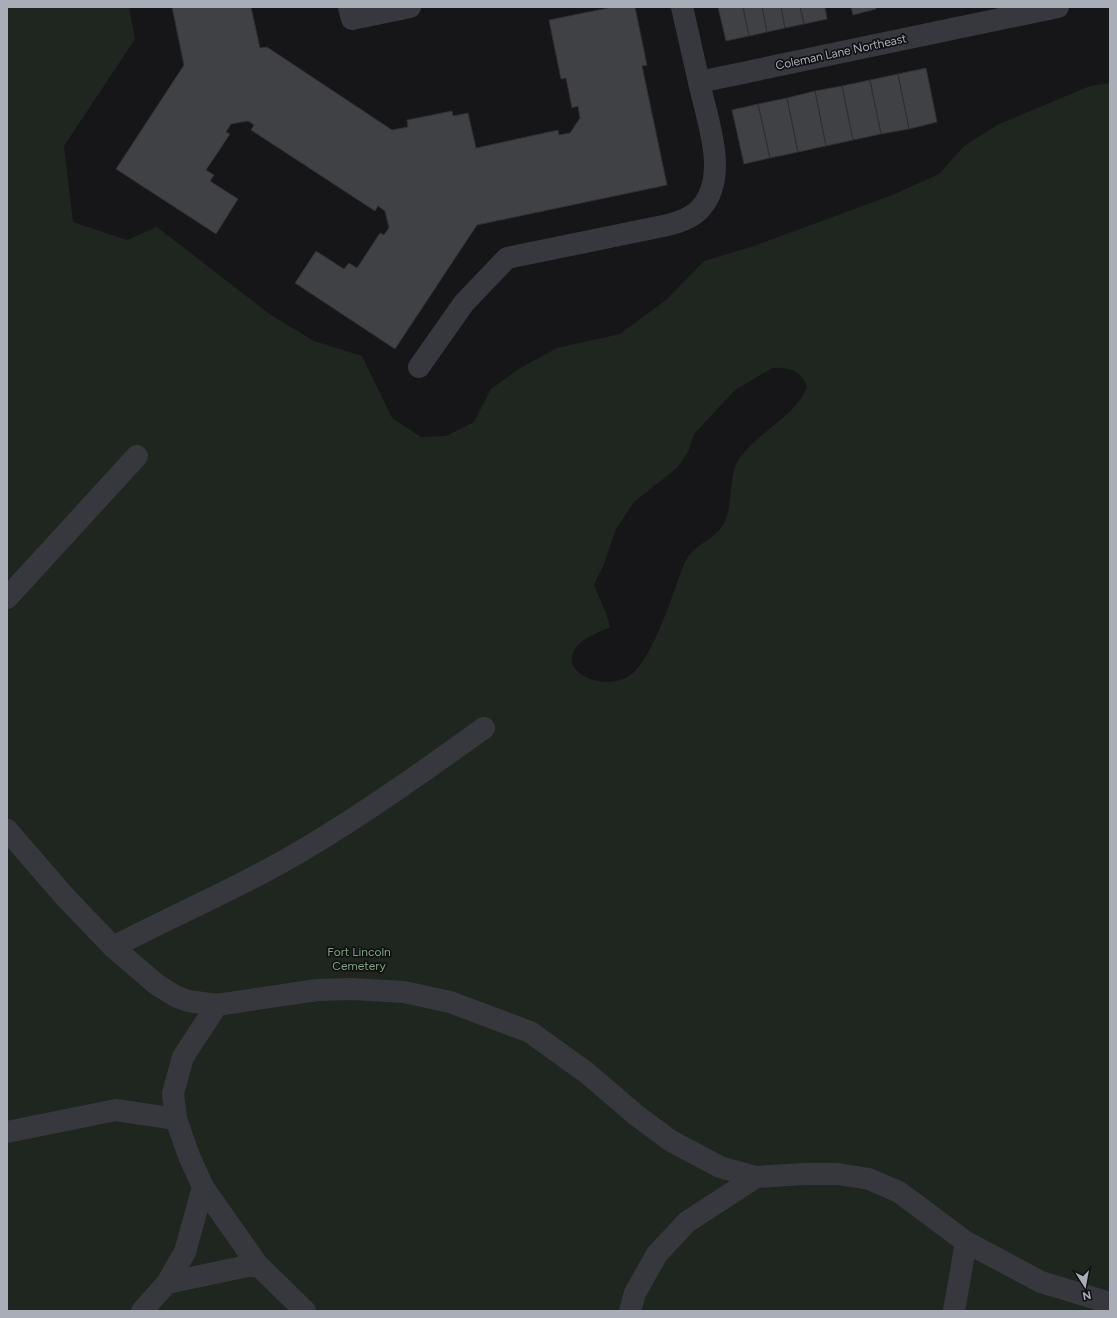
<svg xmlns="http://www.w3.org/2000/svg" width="1117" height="1318" font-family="Figtree,sans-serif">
	<rect width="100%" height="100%" fill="#161618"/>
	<path fill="#1e261f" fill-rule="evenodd" d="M7,7H129L135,39L64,146L73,222L127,240L157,227L271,315L314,341L362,356L392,418L421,437L446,436L474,422L491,389L520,368L557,348L620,334L666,300L704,261L754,246L895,194L939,174L964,146L997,125L1090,86L1110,83V1311H7ZM772,368C789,367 802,371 807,387C795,417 761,430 742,455C726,474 735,505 723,525C716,537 702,542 693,551C689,554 687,559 684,564C673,593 656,650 634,672C609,696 553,672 578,645C585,637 600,632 610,627L606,613L594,585L604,564L616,529L634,502L677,468L688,452L694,434L735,390Z"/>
	<path fill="#404145" stroke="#303034" d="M172,7H251L260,48L267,47L392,130L408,127L407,120L452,111L453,116L468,113L476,148L558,130L559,135L570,133L580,118L578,106L572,108L566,78L561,79L549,20L613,7H635L647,65L642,66L667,185L477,225L395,349L295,283L316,251L344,269L349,263L357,268L380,233L384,235L389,228L385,211L378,206L375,211L251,130L254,125L248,121L231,124L226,132L230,134L206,170L214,175L210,181L238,199L216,234L116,169L184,65Z
		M718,7H743L749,36L726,41Z
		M743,7H762L767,32L749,36Z
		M762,7H781L785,28L767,32Z
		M781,7H800L804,24L785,28Z
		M800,7H825L827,19L804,24Z
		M851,7H876V9L853,15Z
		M926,68L937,122L909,129L898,74Z
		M898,74L909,129L881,134L870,80Z
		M870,80L881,134L853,140L842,86Z
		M842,86L853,140L826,146L815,91Z
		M815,91L826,146L798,152L787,98Z
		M787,98L798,152L770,158L758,104Z
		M758,104L770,158L744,164L732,110Z"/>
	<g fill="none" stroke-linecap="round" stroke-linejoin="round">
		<path stroke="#37383d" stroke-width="22" d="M349,7L352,19L410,7
			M682,7L699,82L1058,7
			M419,367L464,303L507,258L668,225C679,222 692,218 700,209C730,177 707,120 699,82
			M7,598L137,456
			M7,830L66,898L113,947L156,984L175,996L188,1001L217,1005L317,990L352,989L404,992L450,1002L530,1032L587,1073L636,1115L671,1141L720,1167L756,1177
			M113,947C178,913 245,885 308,847C368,811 427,769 484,728
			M7,1132L116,1110L176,1119
			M203,1187L257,1264L305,1311
			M167,1283L257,1264
			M142,1311L167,1283L185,1252L203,1187L189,1156L176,1119L173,1093L183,1057L217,1005
			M630,1311L635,1293L657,1254L687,1222L756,1177L804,1174H838L869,1179L899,1192L966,1242L1041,1282L1110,1303
			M954,1311L966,1242"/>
	</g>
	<g text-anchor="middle" stroke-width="3.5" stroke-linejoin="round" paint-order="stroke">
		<g font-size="12" fill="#a8adb8" stroke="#111113">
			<text transform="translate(841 52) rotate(-12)" y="4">Coleman Lane Northeast</text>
		</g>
		<g font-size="12" fill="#7fa381" stroke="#111113">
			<text x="359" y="956">Fort Lincoln<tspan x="359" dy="14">Cemetery</tspan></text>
		</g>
	</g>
	<rect width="1117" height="1318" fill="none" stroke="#a8adb8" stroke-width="16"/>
	<g transform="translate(1085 1286) rotate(169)" stroke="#111113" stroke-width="3" paint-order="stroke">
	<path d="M0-3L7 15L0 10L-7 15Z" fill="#a8adb8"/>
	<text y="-6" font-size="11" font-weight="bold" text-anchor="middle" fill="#a8adb8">N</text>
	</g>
</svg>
